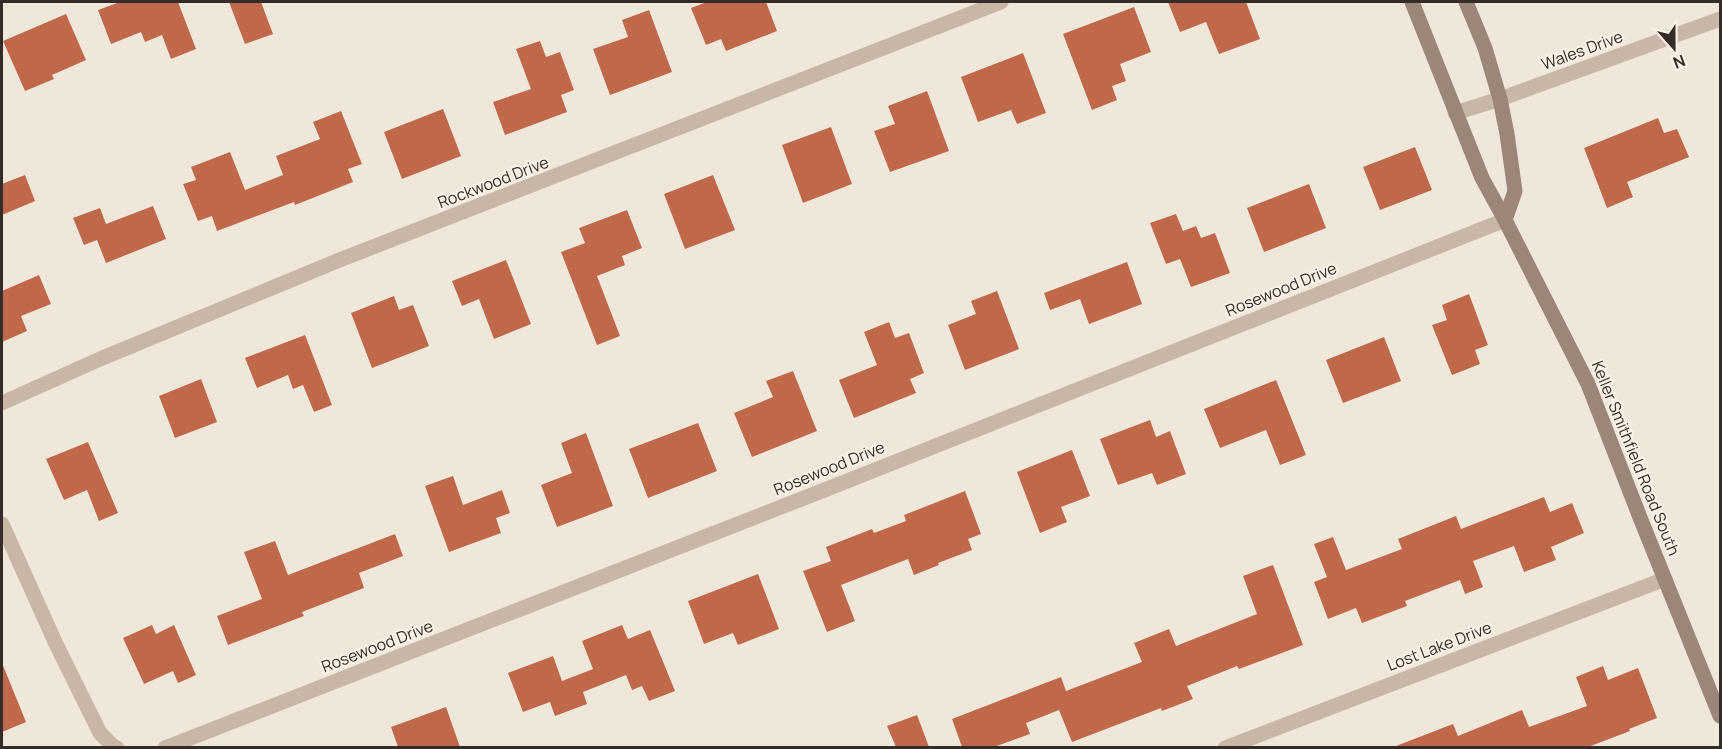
<svg xmlns="http://www.w3.org/2000/svg" width="1722" height="749" font-family="Manrope,sans-serif">
	<rect width="100%" height="100%" fill="#f0e7db"/>
	<path fill="#c0694a" d="M120,2H178L196,49L171,59L162,35L145,42L141,32L111,44L98,10Z
		M229,2H261L273,34L245,44Z
		M707,2H766L777,31L726,51L721,39L706,45L691,8Z
		M1168,2H1246L1260,39L1219,54L1206,22L1180,32Z
		M1134,7L1151,52L1120,64L1126,81L1112,86L1117,100L1092,110L1063,34Z
		M649,10L672,72L610,95L593,49L628,37L622,20Z
		M66,14L86,60L52,75L54,79L25,91L3,41Z
		M540,41L546,57L560,52L574,90L561,95L567,112L505,135L493,102L531,89L516,49Z
		M1023,53L1046,113L1017,124L1011,110L978,122L961,77Z
		M927,91L949,151L890,172L874,131L895,124L888,106Z
		M443,109L461,156L402,179L384,132Z
		M341,111L362,164L348,169L353,182L295,205L294,202L217,231L212,216L198,221L183,184L196,180L191,167L230,152L245,190L283,175L276,156L320,139L313,122Z
		M1658,118L1664,133L1677,129L1689,157L1627,182L1633,197L1607,208L1584,148Z
		M831,127L852,184L803,203L782,145Z
		M1415,147L1432,190L1380,210L1363,167Z
		M25,175L35,201L2,215V184Z
		M713,175L735,230L685,249L664,194Z
		M1309,184L1326,228L1264,252L1247,208Z
		M153,206L166,239L106,263L97,240L84,245L73,218L100,208L106,224Z
		M627,210L642,248L622,256L625,265L597,276L620,336L597,345L561,252L585,243L579,228Z
		M1176,214L1183,231L1196,226L1201,238L1215,233L1230,273L1191,287L1180,259L1166,264L1150,223Z
		M506,260L531,324L494,339L479,299L462,306L452,281Z
		M1127,262L1142,304L1089,324L1080,299L1050,310L1044,293Z
		M39,275L51,304L21,316L27,331L2,342V291Z
		M997,291L1019,349L965,370L948,325L976,314L971,301Z
		M1469,294L1488,345L1475,350L1480,364L1452,375L1432,325L1447,320L1442,305Z
		M394,296L399,310L413,305L429,346L372,368L351,313Z
		M889,322L895,338L909,333L924,373L910,379L916,393L854,418L839,380L877,365L864,332Z
		M305,335L332,405L314,412L303,385L293,389L288,375L257,388L245,358Z
		M1384,337L1401,381L1343,403L1326,360Z
		M793,371L817,431L752,457L734,413L773,397L766,381Z
		M201,379L217,422L175,438L159,396Z
		M1276,380L1306,455L1280,465L1266,430L1220,448L1204,409Z
		M1150,420L1156,437L1170,431L1186,474L1157,485L1152,473L1118,485L1100,439Z
		M698,423L717,471L648,498L629,449Z
		M586,433L613,506L557,527L541,485L572,473L561,443Z
		M88,442L118,513L99,521L87,490L64,500L46,459Z
		M1072,450L1090,496L1061,507L1067,522L1040,533L1017,472Z
		M453,476L463,505L502,490L510,513L496,518L501,533L449,552L425,486Z
		M965,491L981,534L968,539L972,550L938,563L939,565L914,575L908,559L841,585L855,621L827,632L803,571L831,561L826,547L872,529L874,533L906,521L904,515Z
		M1544,497L1550,512L1572,503L1584,533L1551,547L1556,560L1524,572L1514,546L1473,561L1483,587L1465,594L1460,580L1405,601L1407,606L1362,623L1356,608L1328,619L1314,582L1327,577L1314,544L1333,537L1346,570L1402,549L1398,539L1456,516L1461,529Z
		M395,534L403,556L359,573L364,588L302,612L304,616L228,645L217,616L262,599L244,552L275,541L288,575Z
		M1273,565L1303,645L1239,669L1237,666L1187,686L1193,699L1162,711L1161,708L1072,742L1059,710L1026,723L1030,734L994,747H962L952,719L1061,677L1066,691L1142,662L1134,643L1169,629L1176,646L1257,614L1243,576Z
		M758,574L779,629L738,645L733,633L704,644L688,601Z
		M152,625L156,634L174,625L196,675L178,683L173,671L144,684L123,638Z
		M622,625L628,639L650,630L675,691L649,701L642,686L632,690L626,675L583,692L587,704L555,716L550,702L523,712L508,673L553,656L562,681L593,669L582,641Z
		M2,663L26,722L2,732Z
		M1603,666L1608,680L1638,668L1657,718L1629,729L1630,731L1588,747H1396V746L1453,724L1458,736L1522,710L1529,727L1587,706L1576,677Z
		M446,707L460,747H398L391,727Z
		M917,715L929,747H896L887,726Z"/>
	<g fill="none" stroke-linecap="round" stroke-linejoin="round">
		<path stroke="#c8b7a7" stroke-width="15" d="M1455,113L1500,99L1720,19
			M2,403L100,359L337,261L1001,2
			M2,524L56,644L100,733L113,746L117,748
			M165,748L822,491L1505,220
			M1225,748L1665,579"/>
		<path stroke="#9b8679" stroke-width="15" d="M1412,2L1482,178L1505,220L1588,384L1641,520L1720,716
			M1466,2L1485,48L1500,99L1507,134L1515,191L1505,220"/>
	</g>
	<g text-anchor="middle" stroke-width="4.5" stroke-linejoin="round" paint-order="stroke">
		<g font-size="16" fill="#352c27" stroke="#f8f1e7">
			<text transform="translate(1582 50) rotate(-20)" y="6">Wales Drive</text>
			<text transform="translate(493 182) rotate(-21)" y="6">Rockwood Drive</text>
			<text transform="translate(1281 289) rotate(-22)" y="6">Rosewood Drive</text>
			<text transform="translate(1636 458) rotate(68)" y="6">Keller Smithfield Road South</text>
			<text transform="translate(829 468) rotate(-22)" y="6">Rosewood Drive</text>
			<text transform="translate(377 646) rotate(-21)" y="6">Rosewood Drive</text>
			<text transform="translate(1439 646) rotate(-21)" y="6">Lost Lake Drive</text>
		</g>
	</g>
	<rect width="1722" height="749" fill="none" stroke="#352c27" stroke-width="6"/>
	<g transform="translate(1674 48) rotate(159)" stroke="#f8f1e7" stroke-width="4.5" paint-order="stroke">
	<path d="M0-4.5L10 22L0 15L-10 22Z" fill="#352c27"/>
	<text y="-9" font-size="16" font-weight="bold" text-anchor="middle" fill="#352c27">N</text>
	</g>
</svg>
